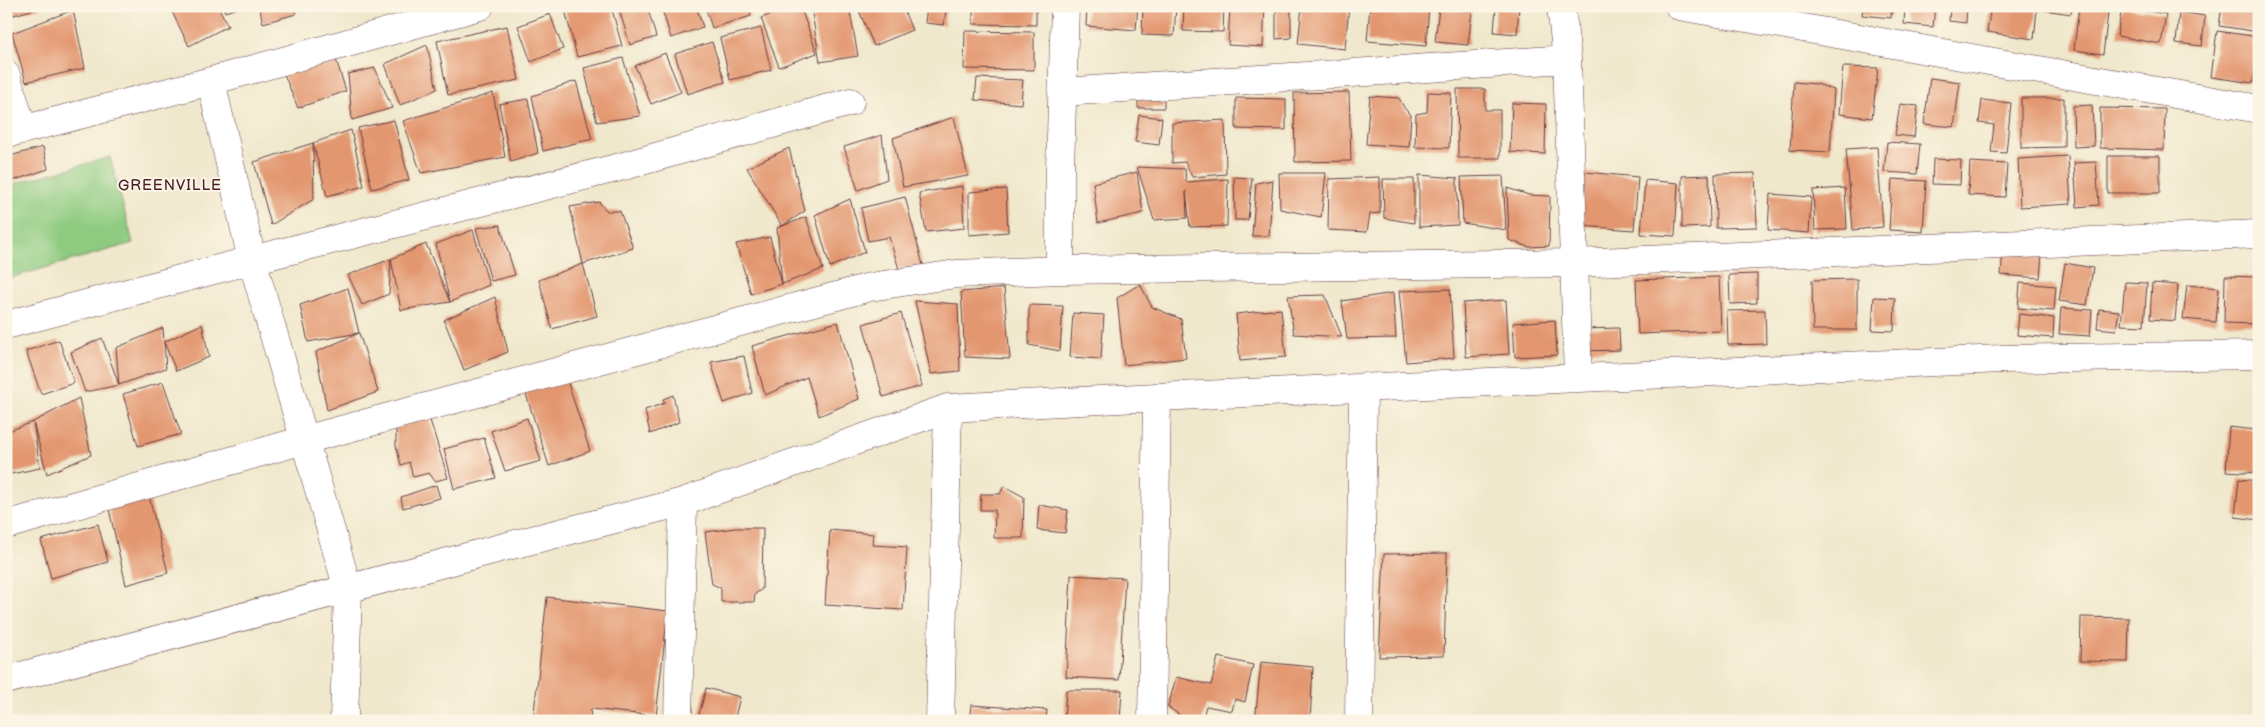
<svg xmlns="http://www.w3.org/2000/svg" width="2265" height="727" font-family="'Balsamiq Sans',sans-serif">
	<rect width="100%" height="100%" fill="#fcf5e5"/>
	<filter id="ink" filterUnits="userSpaceOnUse"><feTurbulence type="fractalNoise" baseFrequency=".02" numOctaves="2"/><feDisplacementMap in="SourceGraphic" scale="10" xChannelSelector="R" yChannelSelector="G"/><feConvolveMatrix kernelMatrix="1 2 1 2 8 2 1 2 1" color-interpolation-filters="sRGB"/></filter>
	<filter id="wash" filterUnits="userSpaceOnUse"><feTurbulence type="fractalNoise" baseFrequency=".0096" numOctaves="4" result="noise"/><feDisplacementMap in="SourceGraphic" scale="20" xChannelSelector="R" yChannelSelector="G"/><feGaussianBlur stdDeviation="1.12" result="paint"/><feColorMatrix in="noise" values="0 0 0 0 0 0 0 0 0 0 0 0 0 0 0 0 0 1.4 0 .05"/><feComposite in="paint" operator="in"/></filter>
	<g filter="url(#wash)">
		<rect width="100%" height="100%" fill="#f0e8cc"/>
		<path fill="#8ecb80" stroke="#6c7556" d="M110,157L133,243L6,279V186Z"/>
		<g id="blocks">
			<path fill="#e39770" d="M6,6H42L43,7L6,17Z
				M169,6H218L228,26L189,46Z
				M223,6H241V7L225,12Z
				M259,6H294L296,14L263,23Z
				M564,6H611L622,46L577,57Z
				M618,6H647L656,37L630,45Z
				M661,6H696L703,27L671,38Z
				M705,6H748L751,16L712,28Z
				M794,6H800L817,53L779,67L761,18Z
				M849,6L858,56L820,62L811,7Z
				M857,6H902L912,30L874,46Z
				M973,6H1036V25L973,24Z
				M1087,6H1138L1136,30L1086,26Z
				M1143,6H1176L1174,36L1142,35Z
				M1184,6H1224L1223,32L1183,31Z
				M1230,6H1265L1263,47L1228,45Z
				M1276,6H1291V38L1276,39Z
				M1302,6H1349L1345,49L1298,44Z
				M1370,6H1429L1426,46L1367,41Z
				M1496,6H1519L1517,34L1494,32Z
				M1863,6H1892L1891,18L1862,15Z
				M1905,6H1935L1933,27L1904,24Z
				M1950,6H1967L1966,23L1949,21Z
				M1991,6H2072L2071,14L2037,9L2034,39L1987,32Z
				M2079,6H2109L2103,54L2074,50Z
				M2202,6H2217V10Z
				M2222,6H2259V32L2219,26Z
				M927,7L946,10L944,25L925,23Z
				M1439,7L1472,11L1468,45L1435,42Z
				M2122,7L2166,14L2161,44L2117,36Z
				M73,10L85,68L26,82L12,33Z
				M2179,12L2205,16L2202,46L2176,43Z
				M550,14L563,49L531,62L518,26Z
				M507,26L519,80L448,95L437,41Z
				M761,28L771,70L730,80L720,38Z
				M965,31L1034,32V70L964,69Z
				M2217,31L2259,37L2253,83L2211,77Z
				M712,42L725,82L687,94L675,54Z
				M427,45L437,89L400,105L385,64Z
				M334,53L346,91L298,108L284,74Z
				M665,53L681,92L651,104L635,66Z
				M623,58L640,116L597,122L584,68Z
				M1843,67L1878,68L1872,118L1839,114Z
				M375,68L392,108L352,120L348,74Z
				M977,78L1023,80L1021,104L975,100Z
				M1930,78L1960,82L1954,127L1924,124Z
				M576,81L592,139L543,151L532,96Z
				M1794,82L1817,84L1834,90L1830,152L1790,150Z
				M1457,89H1485V110H1500V158H1458Z
				M1349,92L1351,161L1295,162L1294,93Z
				M1428,92L1451,93L1449,148L1415,147L1416,114L1427,112Z
				M493,93L505,157L421,173L403,121Z
				M1370,96L1399,98L1405,109L1411,115L1409,147L1366,144Z
				M1138,98H1164V108H1138Z
				M1236,98L1286,99V130L1236,129Z
				M2021,98H2064V147L2021,148Z
				M528,99L538,153L511,162L499,104Z
				M1982,100L2011,103L2006,153L1991,152L1994,125L1979,123Z
				M1512,103L1546,104L1545,154L1510,152Z
				M1900,104L1918,106L1914,137L1895,135Z
				M2092,105L2094,146L2074,147L2073,106Z
				M2100,108L2165,109L2164,150L2100,148Z
				M1139,115L1162,118L1159,145L1135,142Z
				M954,117L968,176L903,187L893,138Z
				M394,120L409,180L372,189L358,128Z
				M1225,120L1226,174L1192,177L1185,162L1172,163V123Z
				M351,130L364,186L327,196L313,143Z
				M882,135L887,179L858,190L844,147Z
				M1887,142L1920,144L1917,174L1884,172Z
				M313,143L314,199L271,225L254,162Z
				M43,147L48,169L6,183V157Z
				M1877,147L1883,227L1853,230L1846,149Z
				M789,148L805,211L782,226L747,168Z
				M2068,156L2071,204L2020,207L2018,159Z
				M2108,156H2160V193H2108Z
				M1933,159L1961,160L1960,185L1932,184Z
				M1970,162L2007,164L2005,197L1968,195Z
				M2096,162L2099,205L2077,207L2074,163Z
				M1137,167L1185,169L1186,182L1228,179L1227,226L1190,227L1186,191L1187,218L1154,220Z
				M1137,172L1143,213L1098,223L1093,183Z
				M1585,172L1638,177L1634,230L1580,226Z
				M1279,173H1326L1321,217L1280,209Z
				M1755,173L1757,227L1716,228L1715,174Z
				M1419,175L1457,178L1458,225L1419,227Z
				M1709,175L1710,227L1682,228V176Z
				M1503,176L1506,230L1463,223L1461,177Z
				M1234,177L1252,178L1248,220H1235Z
				M1380,177V213L1370,214L1367,232L1328,230L1329,179Z
				M1383,179H1414V223L1384,218Z
				M1892,179L1926,181L1923,232L1889,230Z
				M1273,180L1269,236H1252L1256,183Z
				M1645,180L1678,183L1675,236L1641,234Z
				M962,186L964,228L926,232L919,193Z
				M1507,188L1529,195L1550,196L1549,246L1529,247L1509,240Z
				M1845,188L1847,229L1815,230L1813,190Z
				M1006,189L1008,232L969,235V192Z
				M1770,194L1811,197L1809,233L1768,230Z
				M905,197L923,265L899,269L889,237L868,241L861,208Z
				M850,199L865,252L830,267L815,215Z
				M599,202L607,211H620L633,248L583,264L570,207Z
				M806,217L823,269L782,284L777,228Z
				M500,225L515,275L491,281L476,228Z
				M473,230L489,285L450,302L436,244Z
				M770,237L782,284L751,294L736,244Z
				M426,244L450,302L401,310L391,259Z
				M2003,250L2042,253L2040,278L2001,275Z
				M391,259L389,294L362,305L348,275Z
				M2065,263L2093,268L2087,305L2059,301Z
				M583,264L597,316L552,329L539,280Z
				M1757,274V303L1730,304L1729,275Z
				M2225,276L2257,277L2256,324L2224,323Z
				M1719,277L1721,331L1638,334L1636,280Z
				M1857,279V330H1813L1812,280Z
				M2125,282L2147,283L2144,326L2121,325Z
				M2020,283L2056,286L2054,311L2018,308Z
				M2152,283L2178,285L2175,321L2150,319Z
				M1140,284L1152,307L1181,319L1186,358L1124,365L1117,298Z
				M2187,285L2219,288L2216,322L2183,319Z
				M348,288L359,333L308,342L300,305Z
				M1004,288L1010,359L965,357L961,292Z
				M1450,289L1454,358L1406,362L1399,291Z
				M1393,293L1396,338L1347,339L1342,301Z
				M1325,295L1342,337L1294,334L1288,296Z
				M495,297L508,352L464,370L444,320Z
				M1874,297L1895,298L1894,331L1872,330Z
				M1506,300L1509,354L1466,357L1463,303Z
				M915,301L958,304L960,371L931,374Z
				M1029,305L1063,306L1060,351L1029,345Z
				M2061,308L2092,310L2090,336L2059,334Z
				M1281,309L1286,357L1240,361L1236,314Z
				M2099,309L2119,311L2116,330L2097,328Z
				M1765,310L1766,344L1728,345L1727,311Z
				M901,313L922,386L883,397L863,324Z
				M1073,313L1104,315L1101,359L1070,357Z
				M2019,314L2054,318L2053,338L2017,335Z
				M1555,320L1557,355L1515,357L1513,323Z
				M838,322L859,399L819,416L807,377L765,395L752,346Z
				M202,324L209,357L176,371L164,342Z
				M163,328L166,368L119,385L116,348Z
				M1619,328L1620,350L1582,351L1581,329Z
				M359,333L378,392L327,410L316,352Z
				M102,338L119,385L85,392L71,352Z
				M59,340L74,383L41,394L26,351Z
				M744,356L752,393L724,403L711,362Z
				M567,380L590,451L549,466L525,391Z
				M163,382L181,434L138,446L123,394Z
				M673,395L679,422L650,434L645,410L665,403L663,399Z
				M79,398L91,455L47,474L33,422Z
				M2257,412L2259,473L2226,471L2229,427L2256,430Z
				M429,417L448,478L435,481L429,473L413,477L409,462L401,465L396,446V428Z
				M527,418L541,461L505,471L491,431Z
				M33,422L40,468L6,475V432Z
				M484,438L496,478L454,489L444,449Z
				M2239,479L2259,481V520L2235,517Z
				M436,485L440,498L403,508L401,497Z
				M1004,486L1024,497L1023,538H994L995,510H980L981,494H1000Z
				M149,496L168,573L126,585L109,509Z
				M1039,505L1068,510L1065,533L1037,530Z
				M98,524L108,562L51,578L41,540Z
				M736,528H763L762,589L755,594L754,602H721V588L712,584L705,532Z
				M830,530L873,534L872,545L907,547L903,610L825,605Z
				M1447,553L1444,656L1379,657L1384,554Z
				M1071,575L1125,578L1119,680L1066,677Z
				M547,597L668,611L656,716L591,709L590,721H533Z
				M2081,617L2129,618L2128,662L2080,661Z
				M1218,657L1253,665L1245,702L1235,699L1232,711L1206,706L1202,721H1188L1168,707L1176,677L1211,685Z
				M1261,662L1313,667L1310,721H1255Z
				M706,688L740,697L734,721L698,719Z
				M1066,690H1122L1120,721H1064Z
				M971,705L1047,710L1046,721H969Z
				M2009,717L2026,720L2025,721H2009Z"/>
		</g>
	</g>
	<g filter="url(#ink)">
		<use href="#blocks" fill-opacity="0" stroke="#633d43" stroke-width="1"/>
		<g fill="none" stroke-linecap="round" stroke-linejoin="round">
			<defs>
				<path id="minor" d="M1561,6L1567,59L1578,377
					M1679,6L2259,109
					M6,75L23,130
					M211,81L252,260L348,589L344,721
					M1062,92L1567,59
					M6,134L211,81L480,6
					M1060,270V168L1065,6
					M6,325L252,260L624,166L850,102
					M6,525L304,440L870,287L956,274L1060,270L1574,263L2259,234
					M6,680L504,547L683,502L948,408L1157,397L2002,359L2259,355
					M678,721L683,502
					M940,721L948,408
					M1152,721L1157,397
					M1359,721L1363,387"/>
			</defs>
			<use href="#minor" stroke="#633d43" stroke-width="29"/>
			<use href="#minor" stroke="#fff" stroke-width="28"/>
		</g>
	</g>
	<g text-anchor="middle" stroke-width="4" stroke-linejoin="round" paint-order="stroke">
		<g font-size="15" letter-spacing="1" fill="#4a1f2b" stroke="#fcf5e5">
			<text x="170" y="190">GREENVILLE</text>
		</g>
	</g>
	<rect width="2265" height="727" fill="none" stroke="#fcf5e5" stroke-width="25"/>
</svg>
